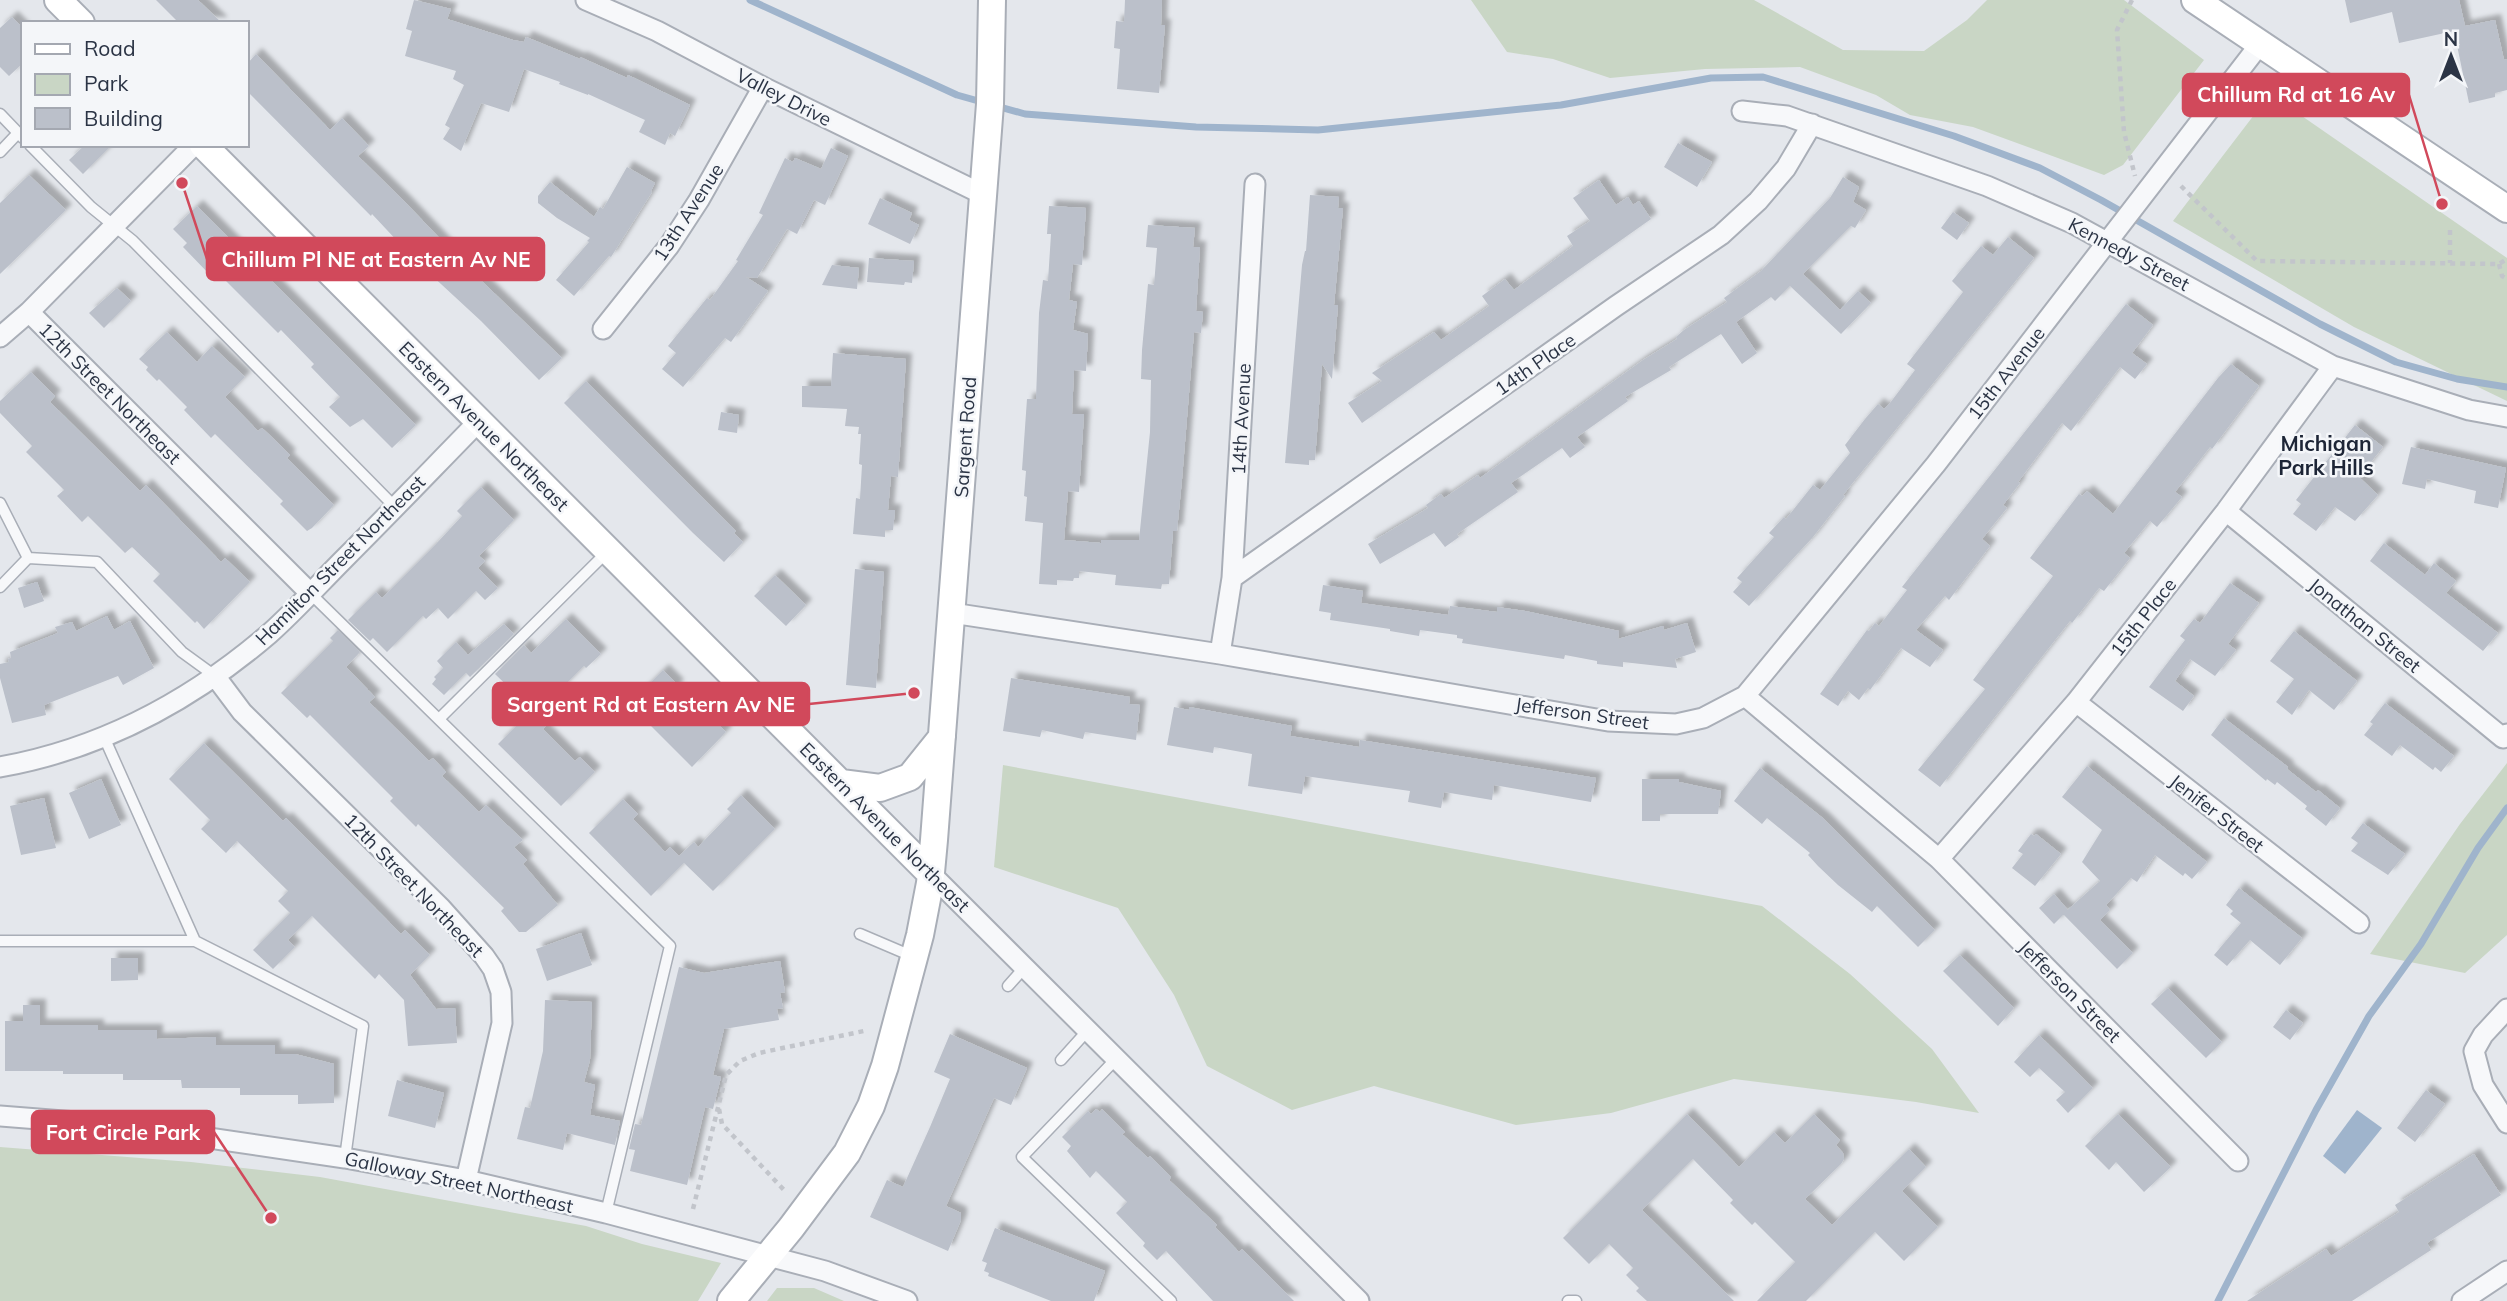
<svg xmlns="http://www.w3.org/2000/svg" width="2507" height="1301" font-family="Mulish,sans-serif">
	<defs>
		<filter id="shadow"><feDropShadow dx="6" dy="-6" stdDeviation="2" flood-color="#0004"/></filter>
	</defs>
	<rect width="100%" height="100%" fill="#e4e7ec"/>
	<path fill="#c9d6c5" d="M1471,0H1754L1843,50L1924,51L1967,20L1987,0H2124L2204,60L2123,165L2104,175L1973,127L1910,115L1876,95L1800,67L1705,69L1610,78L1553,59L1507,52Z
		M2270,94L2507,258V401L2354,327L2173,221Z
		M2507,763V935L2465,973L2370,954L2460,824Z
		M1003,765L1762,906L1850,974L1932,1049L1979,1113L1916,1102L1734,1079L1611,1113L1516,1125L1374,1086L1292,1110L1207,1066L1174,995L1118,908L994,867Z
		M0,1147L191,1162L320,1177L586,1226L642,1244L721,1263L698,1301H0Z
		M777,1288H814L844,1301H767Z"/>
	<path fill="#9fb4cc" d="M2357,1110L2382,1128L2345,1174L2323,1156Z"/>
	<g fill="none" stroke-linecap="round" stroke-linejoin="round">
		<path stroke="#9fb4cc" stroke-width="7" d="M750,0L957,95L1025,114L1196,127L1318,130L1561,105L1711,78L1763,77L1954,136L2040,168L2101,200L2320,324L2396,362L2457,379L2507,387
			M2218,1301L2316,1110L2369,1016L2421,944L2478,848L2507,808"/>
	</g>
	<path fill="#bbc0ca" filter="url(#shadow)" d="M156,0H198L222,23H179Z
		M414,0L451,9L447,19L513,40L524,42L526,37L580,59V57L627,78L628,75L690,105L675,136L670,133L665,145L639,132L645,120L588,94V95L559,84L560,82L524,69L509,112L481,103L461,151L443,139L450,128L445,125L464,85L453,79L456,71L405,56L412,31L406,29Z
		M1125,0H1162L1161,25H1165L1159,93L1117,89L1120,49L1114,48L1116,21L1124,22Z
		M2345,0H2459L2465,26L2495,20L2504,60L2507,59V90L2495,93V97L2469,103L2454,31L2399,43L2392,12L2350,23Z
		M12,17L23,28V63L9,76L0,67V28Z
		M256,54L330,130L342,118L369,146L358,156L404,201L466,266L562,358L539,380L481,321L415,260L372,214L371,216L247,91V64Z
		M1678,143L1712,162L1697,187L1664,167Z
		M85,145H112L83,174L69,160Z
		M831,148L848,156L825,205L814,200L797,234L787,229L757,278L746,277L768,291L731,342L725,338L683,387L662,369L676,353L668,346L707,298L710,300L738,261L736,260L763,215L759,213L785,158L793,162L795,158L821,169Z
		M627,167L655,183L651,191L652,192L611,257L609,256L574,296L556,280L589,242L587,241L590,238L557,218L538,203V196L550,182L594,217L600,207L603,209Z
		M29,175L66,210L0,274V203Z
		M1843,177L1859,187L1853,202L1866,210L1855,228L1851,226L1803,274L1840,310L1858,291L1871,303L1841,334L1790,286L1775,301L1771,297L1736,322L1757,353L1742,364L1721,334L1669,367L1671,370L1625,397L1628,401L1577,437L1585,447L1570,458L1562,448L1511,483L1518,492L1457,534L1459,537L1445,547L1434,533L1380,564L1368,544L1428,508L1426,505L1441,494L1444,498L1478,475L1480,478L1643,360L1677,339L1676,337L1684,330L1727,302L1724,298L1761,271L1830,198Z
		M1599,180L1616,205L1628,197L1633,205L1639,201L1651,219L1362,423L1348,403L1382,381L1372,373L1434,332L1441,340L1489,306L1482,296L1505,279L1514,290L1573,246L1567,236L1590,221L1573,198Z
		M1310,195L1339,197L1338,208H1343L1334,305H1338L1332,379L1322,364L1315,460H1309V465L1285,463L1302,265L1305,251H1306Z
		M880,198L912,213L909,220L919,225L910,244L868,224Z
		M197,206L416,425L392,448L363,419L350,427L329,407L340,397L311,367L314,364L281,330L278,333L217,272L212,277L183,247L187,243L173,229Z
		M1049,206L1086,208L1082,265L1073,264L1069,300L1077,302L1073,330L1088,334L1086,371L1074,370L1072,414H1084L1079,492L1068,491L1064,540L1101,543V540H1139L1150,432L1151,380L1141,379L1142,350L1148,284L1154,285L1157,248L1146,247L1148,225L1195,228L1193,247H1200L1196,311L1203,312L1201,333L1194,332L1182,479L1177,531H1173L1169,584H1162L1161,589L1115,585L1116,575L1079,571V578H1074L1073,581L1057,580V585L1039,584L1043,523L1025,521L1027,497L1024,496L1026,471L1022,470L1027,399H1036L1039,313L1043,280L1048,281L1051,234H1047Z
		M1953,212L1969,223L1957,240L1941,228Z
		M2008,237L2034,258L1843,495L1845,496L1813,537L1749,606L1733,592L1742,582L1737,578L1774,537L1769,533L1784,517L1786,519L1813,485L1820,490L1850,453L1845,445L1865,419L1878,404L1884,409L1890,403L1915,370L1907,364L1963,292L1952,281L1981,246L1993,255Z
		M869,258L914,261L912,283L905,282L904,285L867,282Z
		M832,265L859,268L857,289L822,285Z
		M117,288L131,301L104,328L89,313Z
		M2126,304L2153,325L2132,353L2147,364L2135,379L2120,367L2071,431L2062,423L2018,482L2020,483L2003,505L2007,508L1982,539L1990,546L1949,600L1945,596L1916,630L1943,650L1930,667L1901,648L1870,690L1868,688L1859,700L1848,691L1838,706L1820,694L1867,630L1869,631L1875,623L1879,626L1907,590L1902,587Z
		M167,332L197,362L212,346L245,377L225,397L258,431L262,428L276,441L290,455L287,458L334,505L312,528L307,531L280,504L283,501L215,434L211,438L184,410L187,407L159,379L157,381L146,370L148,367L139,359Z
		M833,353L906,359L898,477L891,476L888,510H895L893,530H885V537L853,534L856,498L860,499L862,465L859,464L861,434H858L859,427L845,426L847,409L802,407V386H831Z
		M2231,364L2259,386L2212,449L2210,447L2175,492L2182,497L2157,527L2150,521L2124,553L2130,558L2104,591L2099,588L2072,623L2070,621L1940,787L1918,770L1985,689L1973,680L2053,576L2030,558L2079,494L2082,496L2087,491L2113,514L2218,378Z
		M31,372L55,396L50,402L140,491L146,485L221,562L225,558L250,582L204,629L197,621L195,623L153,581L160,574L132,547L125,553L88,516L82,522L57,496L64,490L26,452L32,446L0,413V401Z
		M586,381L736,531L734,533L743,542L724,562L693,533L564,403Z
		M721,412L739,415L737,433L718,430Z
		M2355,425L2383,447L2359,477L2378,495L2355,521L2335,507L2316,531L2293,514L2301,504L2296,500Z
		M2411,447L2506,468L2498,508L2474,503L2476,491L2427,479L2425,489L2402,484Z
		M481,487L514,520L479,556L485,561L478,568L498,588L485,600L476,591L448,619L438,608L426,619L423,616L387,652L373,638L370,641L348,620L376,592L382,598L436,544L462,516L457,511Z
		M2384,543L2425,575L2434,563L2456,581L2446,593L2498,633L2483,651L2370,561Z
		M855,569L884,572L876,688L846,685Z
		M775,575L806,605L786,626L754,596Z
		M37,582L44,601L24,608L18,588Z
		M2230,583L2259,603L2228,644L2236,650L2215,676L2190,659L2175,681L2194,696L2183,711L2149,687L2185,640L2180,636L2194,619L2200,623Z
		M1323,585L1363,591L1361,603L1448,615L1450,606L1497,612V607L1525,611L1619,631L1618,639L1663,626L1664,630L1687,623L1696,652L1675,659L1677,668L1623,662V667L1597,664V661L1565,655L1564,659L1462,643L1463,639L1457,638V635L1420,630L1419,636L1390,631V629L1330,620L1331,613L1319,611Z
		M107,616L114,630L130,621L154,668L123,685L118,676L44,705L46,715L12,723L0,678V664L9,662L8,659L11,658L10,652L58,633L55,627L72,622L76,631Z
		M566,619L601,654L586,668L584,666L551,699L553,701L539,715L548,724L543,729L575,761L580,757L595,772L561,806L498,744L532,710L495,674L524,645L531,653Z
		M504,624L514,634L470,677L466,673L444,695L432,684L436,679L434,677L443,668L437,661L456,642L468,655Z
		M338,630L360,652L346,667L375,697L369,702L429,761L433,758L446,772L442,776L479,812L486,805L523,840L514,847L527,860L523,864L558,905L526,932H519L501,911L504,908L418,824L416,827L390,801L393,798L310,715L307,718L281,693L333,641L330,638Z
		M2294,631L2357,681L2334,710L2309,690L2292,715L2276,702L2294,679L2270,661Z
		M663,670L678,685L674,690L706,722L711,718L726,732L692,767L629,704Z
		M1011,678L1130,697L1129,704L1140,705L1136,740L1085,732L1083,739L1042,730L1040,737L1003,731Z
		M2385,703L2454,756L2441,772L2435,767L2433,770L2400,745L2392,756L2364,735L2373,724L2370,722Z
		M1174,707L1189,710V707L1292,726L1290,736L1359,747L1360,740L1596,778L1591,802L1494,785L1492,800L1444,792L1441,808L1408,802L1410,791L1305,776L1302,794L1248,786L1252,754L1214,747L1213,753L1167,745Z
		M2224,718L2288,767L2287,769L2316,792L2318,790L2340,808L2326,826L2305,809L2307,806L2277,782L2275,785L2267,779L2266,781L2211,735Z
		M204,743L283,821L286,818L401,934L405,930L430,955L410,975L436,1009L455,1008L457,1043L408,1046L404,1000L379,974L375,979L312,916L288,940L295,947L273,969L253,950L290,913L278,901L288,891L237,841L226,853L201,829L210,820L169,779Z
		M2087,766L2207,862L2192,879L2185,873L2183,876L2155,855L2137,882L2131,878L2106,905L2110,910L2100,920L2133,953L2117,969L2063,914L2100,881L2082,862L2102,830L2062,797Z
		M1760,768L1824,819L1935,930L1918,947L1877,906L1872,912L1838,885L1818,866L1808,855L1810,853L1767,818L1762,824L1734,801Z
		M101,779L121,825L89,839L69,793Z
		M1642,779H1679V782L1721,791L1718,814H1660V821H1642Z
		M741,795L775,829L713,891L684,863L651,896L589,833L623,799L638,814L633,819L665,852L670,847L679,856L694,842L698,847L731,813L727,809Z
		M44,798L56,848L21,855L10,806Z
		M2363,823L2405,854L2388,875L2351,851L2358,843L2351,838Z
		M2031,834L2034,836L2036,834L2061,854L2035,886L2012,868L2023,854L2018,851Z
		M2239,888L2302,938L2280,965L2250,940L2227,966L2214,955L2241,923L2230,914L2233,911L2226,905Z
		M2054,894L2068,910L2054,924L2039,908Z
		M581,933L592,965L547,981L536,949Z
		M1960,955L2014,1008L1998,1026L1943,971Z
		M111,958H138V980L111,981Z
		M780,961L785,992L780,993L783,1008L777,1009L779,1020L724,1029L713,1075L721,1077L713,1109L705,1107L687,1185L630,1171L635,1150L629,1149L635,1124L641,1125L679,967L704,973Z
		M2168,988L2222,1042L2206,1058L2151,1004Z
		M545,1000L592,1002L590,1060L584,1082L595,1085L590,1115L620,1121L615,1145L567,1133L563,1150L517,1139L525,1107L530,1108L543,1051Z
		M23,1005H40V1025H98V1030H157V1039L216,1037V1045H275V1054H295L334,1064V1103L298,1104V1095H240V1088H182L181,1080H123V1074H63V1071H5V1021H23Z
		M2286,1010L2303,1023L2290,1040L2273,1027Z
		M950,1034L1027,1068L1011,1105L994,1098L946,1206L961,1213V1220L948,1251L870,1217L887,1180L903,1187L930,1127L950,1079L934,1072Z
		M2039,1035L2093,1088L2068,1113L2056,1100L2065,1092L2039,1068L2030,1077L2014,1062Z
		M397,1080L444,1093L435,1128L388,1116Z
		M2426,1090L2445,1104L2415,1142L2397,1128Z
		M1096,1109L1100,1112L1102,1109L1125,1132L1122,1134L1148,1158L1150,1156L1171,1177L1169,1180L1217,1225L1215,1227L1239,1252L1242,1249L1294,1301H1213L1166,1251L1157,1260L1143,1246L1145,1243L1116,1213L1127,1202L1096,1171L1090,1178L1067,1151L1071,1146L1062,1137L1088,1111L1091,1114Z
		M1687,1114L1739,1167L1774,1132L1785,1143L1814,1114L1840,1140L1836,1145L1843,1153L1844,1159L1841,1164L1805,1199L1832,1225L1909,1149L1926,1167L1902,1191L1938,1227L1904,1261L1875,1232L1806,1301H1757L1795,1262L1755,1222L1752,1225L1730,1203L1733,1200L1693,1159L1642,1210L1734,1301H1647L1636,1291L1639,1288L1626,1275L1633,1268L1609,1244L1589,1264L1563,1238Z
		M2118,1114L2171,1167L2144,1192L2116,1162L2109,1170L2085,1146Z
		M2474,1154L2501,1195L2427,1243L2431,1250L2352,1301H2247L2326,1249L2331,1256L2399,1212L2395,1205Z
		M995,1228L1105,1271L1094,1301H1051L988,1276L989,1273L984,1271L987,1263L982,1261Z"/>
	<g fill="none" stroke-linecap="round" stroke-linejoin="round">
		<defs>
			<path id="lane" d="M0,114L23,138
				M30,145L91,207L133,241L395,507
				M0,152L18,133
				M0,503L28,558
				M0,587L28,558L97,562L182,652L215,676
				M310,593L670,946L606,1213
				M439,719L607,552
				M104,737L195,941
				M860,934L914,957
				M0,941H195L363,1026L345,1158
				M1008,986L1025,967
				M1116,1059L1022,1157L1171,1301
				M1061,1060L1088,1030
				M1568,1301H1576"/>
			<path id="street" d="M586,0L657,31L763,87L982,194
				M1742,111L1787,116L1987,186L2072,223L2333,366L2469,410L2507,417
				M29,312L310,593
				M603,329L669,246L699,200L763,87
				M0,337L29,312L194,145
				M2226,511L2503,738L2507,734
				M1232,578L1616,306L1721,235L1758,201L1786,168L1812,124
				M952,613L1220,654L1608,721L1676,724L1703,718L1745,696L1936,464L2260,44
				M1220,654L1232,578L1255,184
				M215,676L242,712L441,908L484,956L493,969L501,992L502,1023L466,1180
				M1745,696L1939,859L2238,1161
				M2076,702L2359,923
				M0,767C101,749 192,700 269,634C296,610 320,583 345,558C390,513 434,467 479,421
				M1939,859L2076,702L2226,511L2333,366
				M931,874L1359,1301
				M2507,1009L2483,1035L2474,1051L2483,1085L2507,1123
				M0,1116L127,1126L345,1158L466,1180L606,1213L825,1271L907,1301
				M2462,1301L2507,1271"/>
			<path id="secondary" d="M58,0L81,23
				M2195,0L2507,209
				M203,145L931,874
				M841,783L880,788L910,777L942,737
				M731,1301L791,1228L847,1153L871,1106L885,1066L920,935L930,883L934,840L990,104L992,0"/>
		</defs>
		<use href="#lane" stroke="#a9aeb7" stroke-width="13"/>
		<use href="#street" stroke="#a9aeb7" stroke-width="23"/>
		<use href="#secondary" stroke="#a9aeb7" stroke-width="30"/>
		<path stroke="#c2c5cb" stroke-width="4.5" stroke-dasharray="5 5" stroke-linecap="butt" d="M2132,0L2117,30L2124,132L2135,176
			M2181,186L2257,261L2499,264L2507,259
			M2450,230V263
			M2499,264L2502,276L2507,279
			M719,1109L722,1124L784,1190
			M693,1209L726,1075L740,1061L759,1053L864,1031"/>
		<use href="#lane" stroke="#f7f8fa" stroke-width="10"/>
		<use href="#street" stroke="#f7f8fa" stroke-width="19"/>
		<use href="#secondary" stroke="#fff" stroke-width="26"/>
	</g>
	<g text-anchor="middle" stroke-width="5" stroke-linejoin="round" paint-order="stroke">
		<g font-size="19" fill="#2b3445" stroke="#f4f6f9">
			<text transform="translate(784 97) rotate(27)" y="7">Valley Drive</text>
			<text transform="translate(688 212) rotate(-57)" y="7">13th Avenue</text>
			<text transform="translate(2129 254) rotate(28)" y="7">Kennedy Street</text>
			<text transform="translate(1535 364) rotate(-35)" y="7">14th Place</text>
			<text transform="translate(2006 373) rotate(-52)" y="7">15th Avenue</text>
			<text transform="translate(110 393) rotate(45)" y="7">12th Street Northeast</text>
			<text transform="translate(1241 419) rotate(-87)" y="7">14th Avenue</text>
			<text transform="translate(484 426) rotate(45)" y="7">Eastern Avenue Northeast</text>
			<text transform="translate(965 437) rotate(-86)" y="7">Sargent Road</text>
			<text transform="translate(340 560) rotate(-45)" y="7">Hamilton Street Northeast</text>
			<text transform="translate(2143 617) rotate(-52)" y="7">15th Place</text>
			<text transform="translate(2365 625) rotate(39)" y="7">Jonathan Street</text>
			<text transform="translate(1582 713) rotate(8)" y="7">Jefferson Street</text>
			<text transform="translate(2217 813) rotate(38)" y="7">Jenifer Street</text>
			<text transform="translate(885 827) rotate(45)" y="7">Eastern Avenue Northeast</text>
			<text transform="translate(414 885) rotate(46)" y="7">12th Street Northeast</text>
			<text transform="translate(2070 991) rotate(45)" y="7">Jefferson Street</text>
			<text transform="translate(459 1182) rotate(12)" y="7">Galloway Street Northeast</text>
		</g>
		<g font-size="21" font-weight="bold" fill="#1d2536" stroke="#f4f6f9">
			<text x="2326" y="451">Michigan<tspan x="2326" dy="24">Park Hills</tspan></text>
		</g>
	</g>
	<path fill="none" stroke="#d1495b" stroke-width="2.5" d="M2442 204L2409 95M182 183L207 259M914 693L809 704M271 1218L214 1132"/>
	<g fill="#d1495b" stroke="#f4f6f9" stroke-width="2.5">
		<circle cx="2442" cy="204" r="7"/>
		<circle cx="182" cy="183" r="7"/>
		<circle cx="914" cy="693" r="7"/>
		<circle cx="271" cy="1218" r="7"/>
	</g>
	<g fill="#d1495b" stroke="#d1495b" stroke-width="2.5">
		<rect x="2183" y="74" width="226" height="42" rx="7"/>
		<rect x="207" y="238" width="337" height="42" rx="7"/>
		<rect x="493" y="683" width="316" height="42" rx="7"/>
		<rect x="32" y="1111" width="182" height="42" rx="7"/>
	</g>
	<g font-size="21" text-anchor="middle" font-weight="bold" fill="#fff">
		<text x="2296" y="102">Chillum Rd at 16 Av</text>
		<text x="376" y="267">Chillum Pl NE at Eastern Av NE</text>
		<text x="651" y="712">Sargent Rd at Eastern Av NE</text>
		<text x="123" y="1140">Fort Circle Park</text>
	</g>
	<rect x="21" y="21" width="228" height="126" fill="#f4f6f9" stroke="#a4a8b1" stroke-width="2"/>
	<rect x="35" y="44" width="35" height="10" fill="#ffffff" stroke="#a4a8b1" stroke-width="2"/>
	<text x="84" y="56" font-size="21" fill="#2b3445">Road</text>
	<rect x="35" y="74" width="35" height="21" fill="#c9d6c5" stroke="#a4a8b1" stroke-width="2"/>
	<text x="84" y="91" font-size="21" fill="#2b3445">Park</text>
	<rect x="35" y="108" width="35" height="21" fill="#bbc0ca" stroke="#a4a8b1" stroke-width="2"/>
	<text x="84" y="126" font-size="21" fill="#2b3445">Building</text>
	<g transform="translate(2451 56)" stroke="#f4f6f9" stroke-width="5" paint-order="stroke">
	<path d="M0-5L12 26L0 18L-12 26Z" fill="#2b3445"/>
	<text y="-10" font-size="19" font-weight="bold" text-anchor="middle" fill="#2b3445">N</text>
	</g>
</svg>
